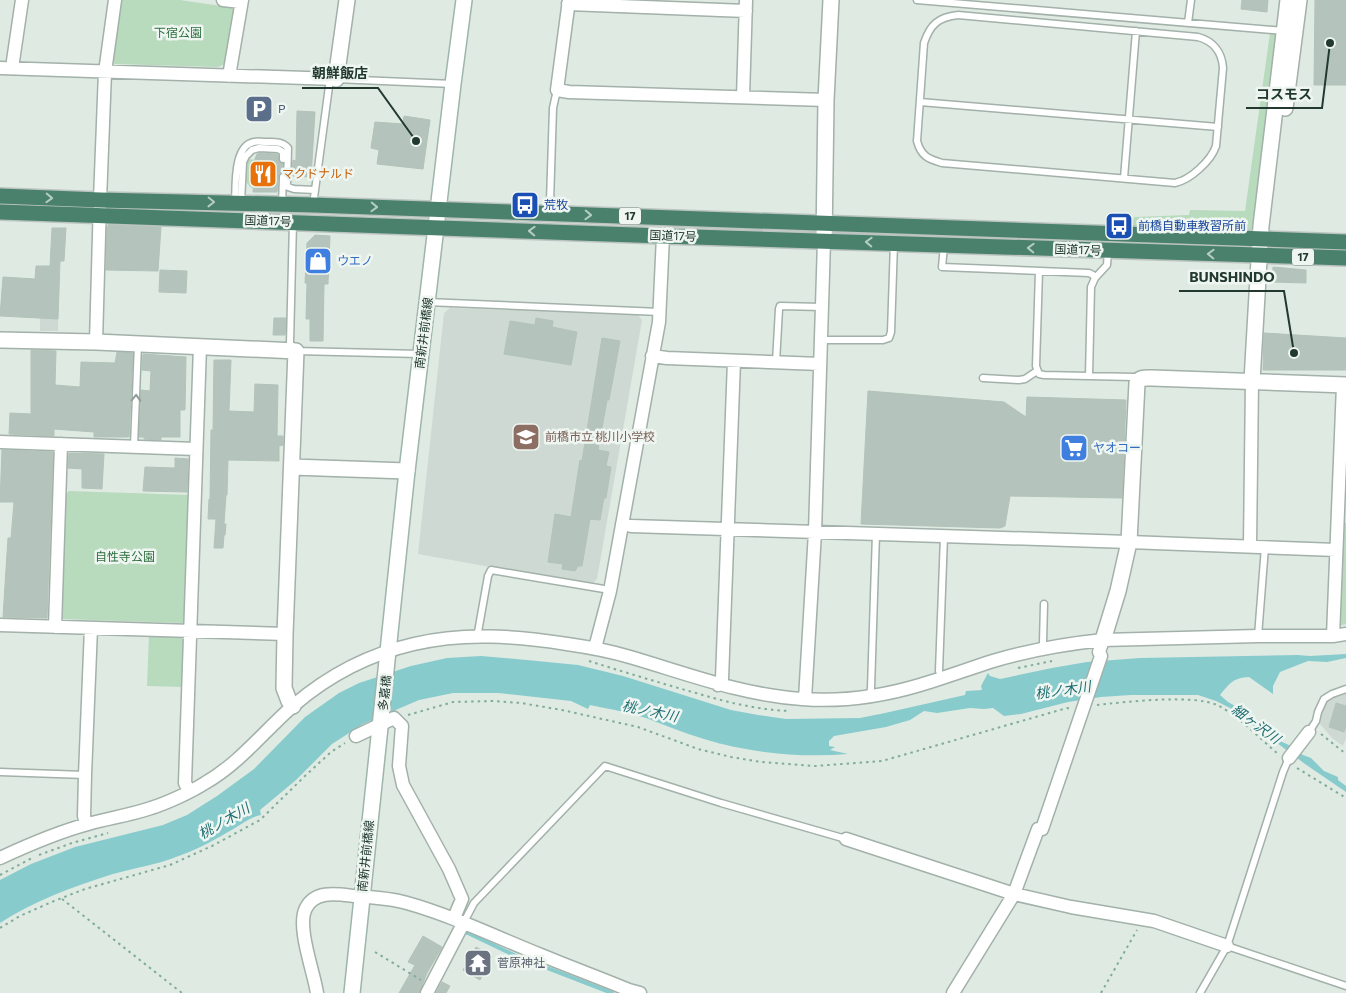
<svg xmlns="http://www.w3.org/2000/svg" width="1346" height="993" font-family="Commissioner,'Noto Sans JP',sans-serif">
	<rect width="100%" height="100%" fill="#dfeae3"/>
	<path fill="#cdd9d2" d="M450,308L637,314L642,320L597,579L591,585L418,554L444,313Z
		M40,318L58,319V331H40Z
		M1346,693V738L1343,746L1332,738L1320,724L1321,716L1327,700Z"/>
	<path fill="#b8dabd" d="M120,0H180L228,7L234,9L227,63L218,67L115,64L111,61Z
		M1270,33L1275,34L1277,41L1256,236L1132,231L1134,217L1189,215L1190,210L1245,211Z
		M249,159L255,160L254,188H251L246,182V163Z
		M69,491L189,495L184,623L61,619L66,494Z
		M1344,523H1346V624L1339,626Z
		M149,635H179L185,641L183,687L147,686Z"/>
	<path fill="#88cbcd" d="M1346,654V658L1327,662L1308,661L1280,672L1273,686V694L1249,677C1233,678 1230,683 1220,695L1228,702L1235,706L1243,707L1250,714L1255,723L1262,726L1282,742L1289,745L1303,755L1311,758L1324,771L1338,777V780L1346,786V792L1305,764L1230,708L1216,701L1198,695H1131L1101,697L1068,702L1021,714L1004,716L993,708L984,709L970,708L937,713L924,711L910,720L886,727L834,736L829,741V746L835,747L830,750L848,754C800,758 750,753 704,739C684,733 665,725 646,718C628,712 609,709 590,705L588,709L571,701L498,693H453L419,700L363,724L332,744L296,780L260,810L261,815C251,816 238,827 228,832C211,842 194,851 176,857C156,865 134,868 113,874C74,886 34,901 0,923V880L31,864L75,847L163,825L187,815L217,796L254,769L305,717L339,693L359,683L411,666L447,658L481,656L527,660L578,665L623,676L731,710L758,715L786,719L860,718L885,713L965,695L966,691L982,690L981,686L988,673L990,676L1000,679L1052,668L1087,662L1140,658L1298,655L1310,656Z"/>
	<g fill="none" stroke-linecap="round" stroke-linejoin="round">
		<path stroke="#88cbcd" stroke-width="4" d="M461,932L468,933L516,956L612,993"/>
	</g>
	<path fill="#b4c4bc" stroke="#b2c3b9" d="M1242,0H1268L1267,12L1241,9Z
		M1315,0H1346V85H1314Z
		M297,111L315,112L311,177L292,176L293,160L296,161Z
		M404,116L430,120L423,169L377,164L379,150L371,148L375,122L403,124Z
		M260,153L276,154L278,155L279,162L283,164L282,172L279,174L278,177L277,192H253L255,159L257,154Z
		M109,225L161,227L158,271L106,270L107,227Z
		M52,228H66L64,261H60L58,319L0,316L3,277L35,279L36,266H50Z
		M315,235L330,236L328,284H324L323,341H310V319H306L307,283H305L307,243Z
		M1273,267L1306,270V283L1272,282Z
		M160,270L187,271L186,293L159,292Z
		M274,318H286L285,335H273Z
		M536,318L553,321L552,327L577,332L571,365L504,354L510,321L535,325Z
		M1264,333L1346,338V370H1263Z
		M602,338L620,341L609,400H607L598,450L609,452L606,466L611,467L606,498H604L600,520L590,519L582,566H578L575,571L562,569L563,564L548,562L555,514L571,517L580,460L582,461Z
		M31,350L56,351L55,385L80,387L81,362L115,363L117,352L133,353L129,437H94V432L54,429V436L9,434L10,413L31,414Z
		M143,354L186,357L185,410H180V437H161V440L144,439V437H139L141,390L150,391L151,371L142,370Z
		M214,360H231L229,411L254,412L255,384L278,385L277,436H283V445L279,446V461L228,460L227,495H226L224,524H226L225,535H224L223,548H214L216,519H208L209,499L210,500L211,430H213Z
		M868,391L1004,402L1026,417L1027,397L1126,400L1122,498L1010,496L1005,526L1000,528L861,524Z
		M2,450L53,452L47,618L3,617L8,538H11L14,502H0Z
		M69,453L104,454L102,489L82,488V469L68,468Z
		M175,458L188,459L187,492L143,491L145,467L175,468Z
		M1336,703L1346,706V726L1344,732L1329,727Z
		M423,936L442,947L427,973L419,993H399L415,965L408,962Z
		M476,947L492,956L480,980L463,970Z
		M442,982L450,986L446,993H436Z"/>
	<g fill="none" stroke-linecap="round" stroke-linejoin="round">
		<defs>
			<path id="service" d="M917,0L1284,31
				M958,15L1198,37C1213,41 1222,52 1223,68L1216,146C1211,161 1190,180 1175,183L942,163C928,159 921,156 917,141L924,43C930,25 938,17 958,15Z
				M1188,23L1191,0
				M336,79L453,84
				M920,102L1218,127
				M1124,178L1136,31
				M235,203C236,186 233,146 254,142C257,141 262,142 266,142C274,142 282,141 288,148L287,184L288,187L294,189L315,190
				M241,203L243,162L246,156L252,150L259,148L278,149L283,152V159
				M282,204L283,177
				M313,205L330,79
				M548,213L550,202L553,108L557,90
				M293,222L290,343L296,351L420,354
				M944,246L942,267L1089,273L1093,275L1095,278
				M1039,271L1036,366L1039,374L1044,375L1134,377L1139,379
				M427,302L660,312
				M821,340H883L889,338L891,332L894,243
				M776,362L779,309L780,306L822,307
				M1089,376L1091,287L1095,278L1107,265L1108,251
				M983,378L1019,380L1025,379L1037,371
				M134,446L138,344
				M476,636L478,632L488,576L491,570L610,590
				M1258,636L1265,547
				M1040,649L1043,643L1044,604
				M939,679L941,676L939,671L944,536
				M870,695L871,688L876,534
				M1309,732L1316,721L1318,712L1324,699L1332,694L1346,689
				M0,772L85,775
				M464,922L474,903L605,766L721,803L846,839
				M1227,946L1346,986
				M1200,993L1227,946L1283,772L1289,758"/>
			<path id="minor" d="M223,0L241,2
				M569,0L557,90L569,92L826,100
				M568,4L746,11
				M0,68L336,79
				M13,68V61L22,0
				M229,76L242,0
				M743,97L746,0
				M96,342L100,200L105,72L115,0
				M652,356L667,358L820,364
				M0,442L196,449
				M622,524L631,526L1129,542L1336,550
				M1250,546L1252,381
				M0,625L285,634
				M55,627L61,444
				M1333,636L1343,385
				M595,648L610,591L659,322L663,236
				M718,685L722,679L734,361
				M805,699L815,532L824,241
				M356,736L394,718L402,726L399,766L403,785L449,869L462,899L454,918
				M1289,758L1309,732
				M189,791L185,783L200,346
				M86,824L84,816L85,775L91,628
				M846,839L1014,894L1071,907L1154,921L1227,946
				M0,858C28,845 58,832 88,824C109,818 131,815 151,808C167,803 191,792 205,783C240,763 264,731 294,705C328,676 370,654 414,644C464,632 516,636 567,644C588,647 610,651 630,657C688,674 742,695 802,699C841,702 883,696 920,685C944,678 968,669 993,661C1030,650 1064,644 1103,640L1258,636H1333L1346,634
				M317,993C314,972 296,926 306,908C315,890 337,894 354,896C370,897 391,898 407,903C453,916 496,937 541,955C570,967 600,978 629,990L640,993
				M427,993L464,922
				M953,993L1014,894L1038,829H1042L1101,656L1099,652L1103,640"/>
			<path id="tertiary" d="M336,79L347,0
				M1285,108L1299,0
				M824,241L826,100L831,0
				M0,340L96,342L296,351L285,634L284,688L289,701L293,706
				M1252,381L1261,226L1288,0
				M292,467L407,471
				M1103,640L1118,591L1129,542L1137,383C1140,377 1146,378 1152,378L1346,385"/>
			<path id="secondary" d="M352,993L407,471L453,84L464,0"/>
			<path id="trunk" d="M0,196L100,200L313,205L1346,242
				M0,212L663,236L1346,258"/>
		</defs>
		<use href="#service" stroke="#a2b1a9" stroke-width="9"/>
		<use href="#minor" stroke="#a2b1a9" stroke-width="15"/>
		<use href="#tertiary" stroke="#a2b1a9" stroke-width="18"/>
		<use href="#secondary" stroke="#9eb5aa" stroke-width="18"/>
		<use href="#trunk" stroke="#bcc4c1" stroke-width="18"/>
		<path stroke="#80ac99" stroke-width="2" stroke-dasharray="2.5 4" stroke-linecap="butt" d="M589,661C624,672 660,683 696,693C726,702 758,710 790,711
			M1018,668L1052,661
			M1097,705C1125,702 1193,694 1217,705C1239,716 1258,737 1277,753
			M408,715L453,702L493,701L521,703L562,710L638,727L698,749L731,757L761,762L815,766L882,761L1067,708L1071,709
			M1321,734L1346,754
			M1297,768L1346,798
			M39,855L72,843L108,833
			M0,875L32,858
			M62,899L182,993
			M0,928L20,916L54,901L85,889L170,865L212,846L260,820L306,775L331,752L345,743
			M375,952L421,980
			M1101,993L1137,930"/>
		<use href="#service" stroke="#fff" stroke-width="6"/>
		<use href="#minor" stroke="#fff" stroke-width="12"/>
		<use href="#tertiary" stroke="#fff" stroke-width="15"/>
		<use href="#secondary" stroke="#fff" stroke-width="15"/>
		<use href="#trunk" stroke="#4a816d" stroke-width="15"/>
	</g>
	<defs><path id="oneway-chevron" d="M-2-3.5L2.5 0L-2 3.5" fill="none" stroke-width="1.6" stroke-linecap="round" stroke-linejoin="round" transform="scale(1.25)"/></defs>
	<g stroke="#b5cdc3">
		<use href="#oneway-chevron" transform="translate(49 198) rotate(2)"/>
		<use href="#oneway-chevron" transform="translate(211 202) rotate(1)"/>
		<use href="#oneway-chevron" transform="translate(374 207) rotate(2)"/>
		<use href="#oneway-chevron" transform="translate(588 215) rotate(2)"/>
		<use href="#oneway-chevron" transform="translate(532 231) rotate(-178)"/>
		<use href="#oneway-chevron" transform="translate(869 242) rotate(-178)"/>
		<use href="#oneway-chevron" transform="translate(1031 248) rotate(-178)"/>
		<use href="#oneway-chevron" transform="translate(1211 254) rotate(-178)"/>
	</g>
	<use stroke="#909c97" href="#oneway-chevron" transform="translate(136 398) rotate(-88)"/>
	<defs>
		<symbol id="parking-square" viewBox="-11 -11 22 22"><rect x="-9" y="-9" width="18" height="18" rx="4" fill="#5c6f8a" stroke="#eff6f2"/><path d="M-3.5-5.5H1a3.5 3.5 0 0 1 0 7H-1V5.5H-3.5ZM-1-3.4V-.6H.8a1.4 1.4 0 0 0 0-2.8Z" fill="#fff"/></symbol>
		<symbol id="restaurant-square" viewBox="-11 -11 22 22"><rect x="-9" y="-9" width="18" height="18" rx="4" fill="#e8710a" stroke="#eff6f2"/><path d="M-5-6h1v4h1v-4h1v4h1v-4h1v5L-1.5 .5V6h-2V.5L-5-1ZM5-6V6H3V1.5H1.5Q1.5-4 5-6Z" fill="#fff"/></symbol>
		<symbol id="bus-square" viewBox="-11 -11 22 22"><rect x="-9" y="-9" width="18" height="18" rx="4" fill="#1a4fb4" stroke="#eff6f2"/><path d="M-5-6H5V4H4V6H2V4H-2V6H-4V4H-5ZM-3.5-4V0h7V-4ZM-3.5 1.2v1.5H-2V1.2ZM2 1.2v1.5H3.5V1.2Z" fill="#fff"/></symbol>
		<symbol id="shop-square" viewBox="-11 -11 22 22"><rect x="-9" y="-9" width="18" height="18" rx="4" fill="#3f7fe0" stroke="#eff6f2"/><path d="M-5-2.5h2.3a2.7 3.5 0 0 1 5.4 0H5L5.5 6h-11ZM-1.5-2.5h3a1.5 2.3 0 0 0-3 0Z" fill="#fff"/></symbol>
		<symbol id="school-square" viewBox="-11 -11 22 22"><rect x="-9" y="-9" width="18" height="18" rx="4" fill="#8d6e63" stroke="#eff6f2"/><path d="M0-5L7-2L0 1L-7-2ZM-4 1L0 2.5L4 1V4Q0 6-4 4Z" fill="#fff"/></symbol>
		<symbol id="supermarket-square" viewBox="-11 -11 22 22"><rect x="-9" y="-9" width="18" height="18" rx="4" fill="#3f7fe0" stroke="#eff6f2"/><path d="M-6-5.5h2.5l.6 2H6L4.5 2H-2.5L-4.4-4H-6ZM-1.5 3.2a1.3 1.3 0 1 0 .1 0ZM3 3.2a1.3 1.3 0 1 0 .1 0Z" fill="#fff"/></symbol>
		<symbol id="temple-square" viewBox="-11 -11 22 22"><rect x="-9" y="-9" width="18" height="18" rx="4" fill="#6b7280" stroke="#eff6f2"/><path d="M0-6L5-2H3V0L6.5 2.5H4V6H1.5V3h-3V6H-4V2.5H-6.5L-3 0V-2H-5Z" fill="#fff"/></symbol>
	</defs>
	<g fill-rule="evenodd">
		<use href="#parking-square" x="243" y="93" width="32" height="32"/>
		<use href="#restaurant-square" x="247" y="158" width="32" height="32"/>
		<use href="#bus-square" x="509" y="189" width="32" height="32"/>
		<use href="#bus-square" x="1103" y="210" width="32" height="32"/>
		<use href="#shop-square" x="302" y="245" width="32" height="32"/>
		<use href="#school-square" x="510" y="421" width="32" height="32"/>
		<use href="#supermarket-square" x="1058" y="432" width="32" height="32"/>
		<use href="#temple-square" x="462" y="947" width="32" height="32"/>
	</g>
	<g text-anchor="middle" stroke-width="5" stroke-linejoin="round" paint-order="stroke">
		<g fill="#eff6f2" stroke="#5f726a" stroke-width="1">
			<rect x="619" y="207.5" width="22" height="17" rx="4"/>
			<rect x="1292" y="248.5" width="22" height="17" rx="4"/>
		</g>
		<g font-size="11" font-weight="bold" fill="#21392f">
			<text x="630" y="220">17</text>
			<text x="1303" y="261">17</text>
		</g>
		<g font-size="12" fill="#2d6e3e" stroke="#eff6f2">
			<text x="178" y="37">下宿公園</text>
			<text x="125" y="561">自性寺公園</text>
		</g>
		<g font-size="12" fill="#4e5e75" stroke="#eff6f2" text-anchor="start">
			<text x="278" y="113">P</text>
		</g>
		<g font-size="12" fill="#c56008" stroke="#eff6f2" text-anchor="start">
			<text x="282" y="178">マクドナルド</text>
		</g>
		<g font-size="12" fill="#164399" stroke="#eff6f2" text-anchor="start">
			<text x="544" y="209">荒牧</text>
			<text x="1138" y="230">前橋自動車教習所前</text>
		</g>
		<g font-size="12" fill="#21392f" stroke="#eff6f2">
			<text transform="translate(268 221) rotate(2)" y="4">国道17号</text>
			<text transform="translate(673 236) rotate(2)" y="4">国道17号</text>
			<text transform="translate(1078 250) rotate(2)" y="4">国道17号</text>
			<text transform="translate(424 333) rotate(-83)" y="4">南新井前橋線</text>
			<text transform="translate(385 693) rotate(-84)" y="4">多嘉橋</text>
			<text transform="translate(366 856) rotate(-84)" y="4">南新井前橋線</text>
		</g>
		<g font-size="12" fill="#366cbe" stroke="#eff6f2" text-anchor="start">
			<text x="337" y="265">ウエノ</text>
			<text x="1093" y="452">ヤオコー</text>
		</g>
		<g font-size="12" fill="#785e54" stroke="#eff6f2" text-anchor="start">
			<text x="545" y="441">前橋市立 桃川小学校</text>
		</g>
		<g font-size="12" fill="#5b616d" stroke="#eff6f2" text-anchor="start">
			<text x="497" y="967">菅原神社</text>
		</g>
		<g font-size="14" font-style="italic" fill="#1e6e72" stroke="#eff6f2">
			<text transform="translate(1063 690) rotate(-8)" y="5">桃ノ木川</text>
			<text transform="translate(650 711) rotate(12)" y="5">桃ノ木川</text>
			<text transform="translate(1256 724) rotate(36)" y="5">細ヶ沢川</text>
			<text transform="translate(224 821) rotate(-30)" y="5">桃ノ木川</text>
		</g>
	</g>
	<path fill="none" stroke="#21392f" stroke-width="2" d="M416 141L378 88H302M1330 43L1322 108H1246M1294 353L1284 291H1179"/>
	<g fill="#21392f" stroke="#eff6f2" stroke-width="2">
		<circle cx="416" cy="141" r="5"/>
		<circle cx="1330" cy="43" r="5"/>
		<circle cx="1294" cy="353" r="5"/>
	</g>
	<g font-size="14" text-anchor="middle" font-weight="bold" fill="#21392f" stroke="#eff6f2" stroke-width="5" stroke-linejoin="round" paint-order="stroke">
		<text x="340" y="78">朝鮮飯店</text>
		<text x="1284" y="99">コスモス</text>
		<text x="1232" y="282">BUNSHINDO</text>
	</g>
</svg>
